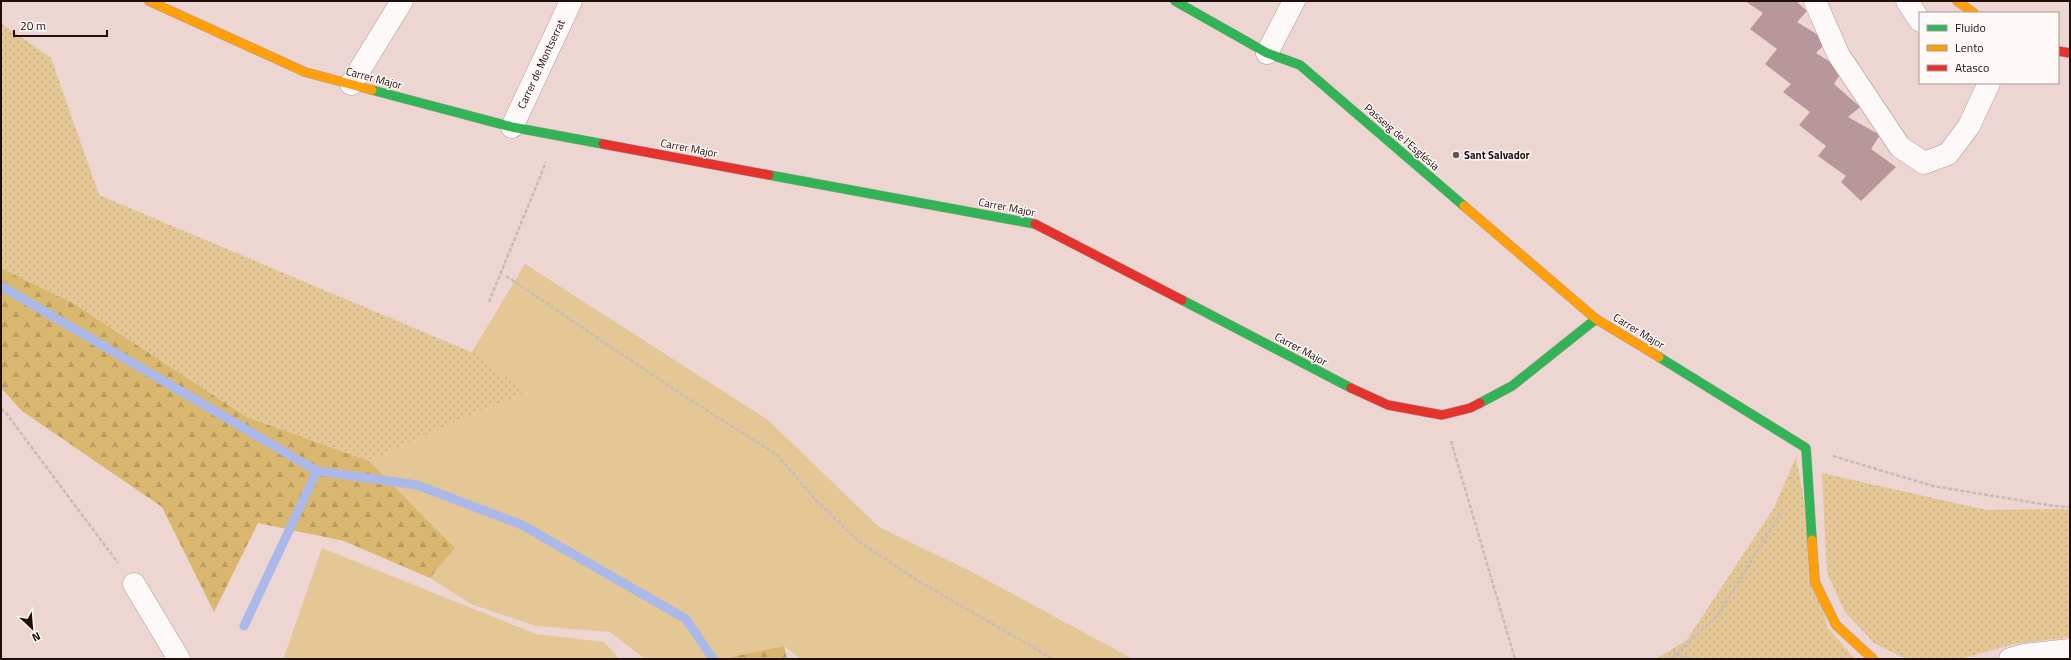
<svg xmlns="http://www.w3.org/2000/svg" width="2071" height="660" font-family="'Titillium Web',sans-serif">
	<defs>
		<pattern id="forest-firs" width="22" height="20" patternUnits="userSpaceOnUse"><rect width="22" height="20" fill="#dab76f"/><path d="M5 1l3.5 6h-7zM16 11l3.5 6h-7z" fill="#bb9c5f"/></pattern>
		<pattern id="park-dots" width="8" height="8" patternUnits="userSpaceOnUse"><rect width="8" height="8" fill="#e5c796"/><path d="M2 2h.1M6 6h.1" fill="none" stroke="#c4aa80" stroke-width="1.8" stroke-linecap="round"/></pattern>
	</defs>
	<rect width="100%" height="100%" fill="#edd5d2"/>
	<path fill="#e5c796" d="M525,264L768,420L879,527L974,573L1133,659H801L784,646L721,659H645L610,632L536,626L471,604L430,578L455,548L369,461L461,419L525,393L472,352Z
		M322,548L536,634L604,642L619,659H288L284,657Z"/>
	<path fill="url(#forest-firs)" d="M1,268L73,303L247,417L369,461L455,548L430,578L344,541L258,523L214,612L162,507L22,411L1,388Z
		M784,646L787,659H721Z"/>
	<path fill="url(#park-dots)" d="M1,23L51,58L99,195L471,352L473,351L525,393L461,419L369,461L247,417L73,303L1,268Z
		M1796,457L1827,627L1855,659H1655L1686,641L1774,508Z
		M1822,473L1986,510L2070,509V637L2014,644L1960,659L1904,658L1874,643L1845,612L1827,573Z"/>
	<g fill="none" stroke-linecap="round" stroke-linejoin="round">
		<path stroke="#aab8ea" stroke-width="9" d="M1,286L317,471L417,485L522,525L686,619L713,659
			M244,626L317,471"/>
	</g>
	<path fill="#b7979b" d="M1745,1H1796L1807,11L1797,22L1828,41L1816,53L1843,70L1834,84L1860,107L1848,117L1880,135L1871,149L1896,167L1861,201L1841,182L1846,176L1818,156L1826,146L1799,125L1810,112L1783,92L1791,84L1765,64L1777,49L1750,29L1763,13Z"/>
	<g fill="none" stroke-linecap="round" stroke-linejoin="round">
		<defs>
			<path id="street" d="M1815,1L1838,54L1900,147L1924,163L1948,154L1969,126L1989,83
				M1907,1L1920,21
				M1267,53L1294,1
				M351,84L402,1
				M512,127L571,1
				M134,584L179,659
				M2010,659L2024,655L2070,650"/>
			<path id="fast" d="M1175,1L1267,53L1300,65L1464,206
				M372,90L512,127L603,144
				M769,175L1035,224
				M1182,300L1351,388
				M1659,357L1806,448L1812,540
				M1480,403L1512,386L1596,319"/>
			<path id="slow" d="M149,1L305,72L372,90
				M1957,1L1974,13
				M1464,206L1596,319L1659,357
				M1812,540L1815,582L1836,625L1873,659"/>
			<path id="jam" d="M2058,51L2070,53
				M603,144L769,175
				M1035,224L1182,300
				M1351,388L1388,405L1442,415L1470,408L1480,403"/>
		</defs>
		<use href="#street" stroke="#ae9a97" stroke-width="23"/>
		<use href="#fast" stroke="#ae9a97" stroke-width="10"/>
		<use href="#slow" stroke="#ae9a97" stroke-width="10"/>
		<use href="#jam" stroke="#ae9a97" stroke-width="10"/>
		<path stroke="#c6bcba" stroke-width="2.5" stroke-dasharray="4 2" stroke-linecap="butt" d="M506,276L672,388L777,455L816,500L858,541L917,580L1053,659
			M489,302L546,162
			M1,409L6,413L118,563
			M1451,441L1515,659
			M1833,456L1933,486L2054,506L2070,507
			M1675,655L1690,659
			M1670,659L1718,615L1782,511"/>
		<use href="#street" stroke="#fcf9f8" stroke-width="22"/>
		<use href="#fast" stroke="#30b455" stroke-width="9"/>
		<use href="#slow" stroke="#ff9f0a" stroke-width="9"/>
		<use href="#jam" stroke="#e5322d" stroke-width="9"/>
	</g>
	<circle fill="#685451" stroke="#fef8f7" stroke-width="1.5" cx="1456" cy="155" r="4"/>
	<g text-anchor="middle" stroke-width="3" stroke-linejoin="round" paint-order="stroke">
		<g font-size="11" fill="#200e0c" stroke="#fef8f7">
			<text transform="translate(541 64) rotate(-65)" y="4">Carrer de Montserrat</text>
			<text transform="translate(374 78) rotate(15)" y="4">Carrer Major</text>
			<text transform="translate(1402 137) rotate(41)" y="4">Passeig de l'Església</text>
			<text transform="translate(689 148) rotate(11)" y="4">Carrer Major</text>
			<text transform="translate(1007 207) rotate(11)" y="4">Carrer Major</text>
			<text transform="translate(1639 331) rotate(31)" y="4">Carrer Major</text>
			<text transform="translate(1301 349) rotate(28)" y="4">Carrer Major</text>
		</g>
		<g font-size="11" font-weight="bold" fill="#200e0c" stroke="#fef8f7" text-anchor="start">
			<text x="1464" y="159">Sant Salvador</text>
		</g>
	</g>
	<rect width="2071" height="660" fill="none" stroke="#200e0c" stroke-width="4"/>
	<rect x="1919" y="12" width="140" height="72" fill="#fef8f7" stroke="#a59a99"/>
	<rect x="1927" y="25" width="20" height="6" fill="#30b455" stroke="#a59a99"/>
	<text x="1955" y="32" font-size="12" fill="#200e0c">Fluido</text>
	<rect x="1927" y="45" width="20" height="6" fill="#ff9f0a" stroke="#a59a99"/>
	<text x="1955" y="52" font-size="12" fill="#200e0c">Lento</text>
	<rect x="1927" y="65" width="20" height="6" fill="#e5322d" stroke="#a59a99"/>
	<text x="1955" y="72" font-size="12" fill="#200e0c">Atasco</text>
	<g transform="translate(32 628) rotate(154)" stroke="#fef8f7" stroke-width="3" paint-order="stroke">
	<path d="M0-3L7 15L0 10L-7 15Z" fill="#200e0c"/>
	<text y="-6" font-size="11" font-weight="bold" text-anchor="middle" fill="#200e0c">N</text>
	</g>
	<path d="M14 30v6h93v-6" fill="none" stroke="#200e0c" stroke-width="2"/>
	<text x="20" y="30" font-size="12" fill="#200e0c" stroke="#fef8f7" stroke-width="3" paint-order="stroke">20 m</text>
</svg>
